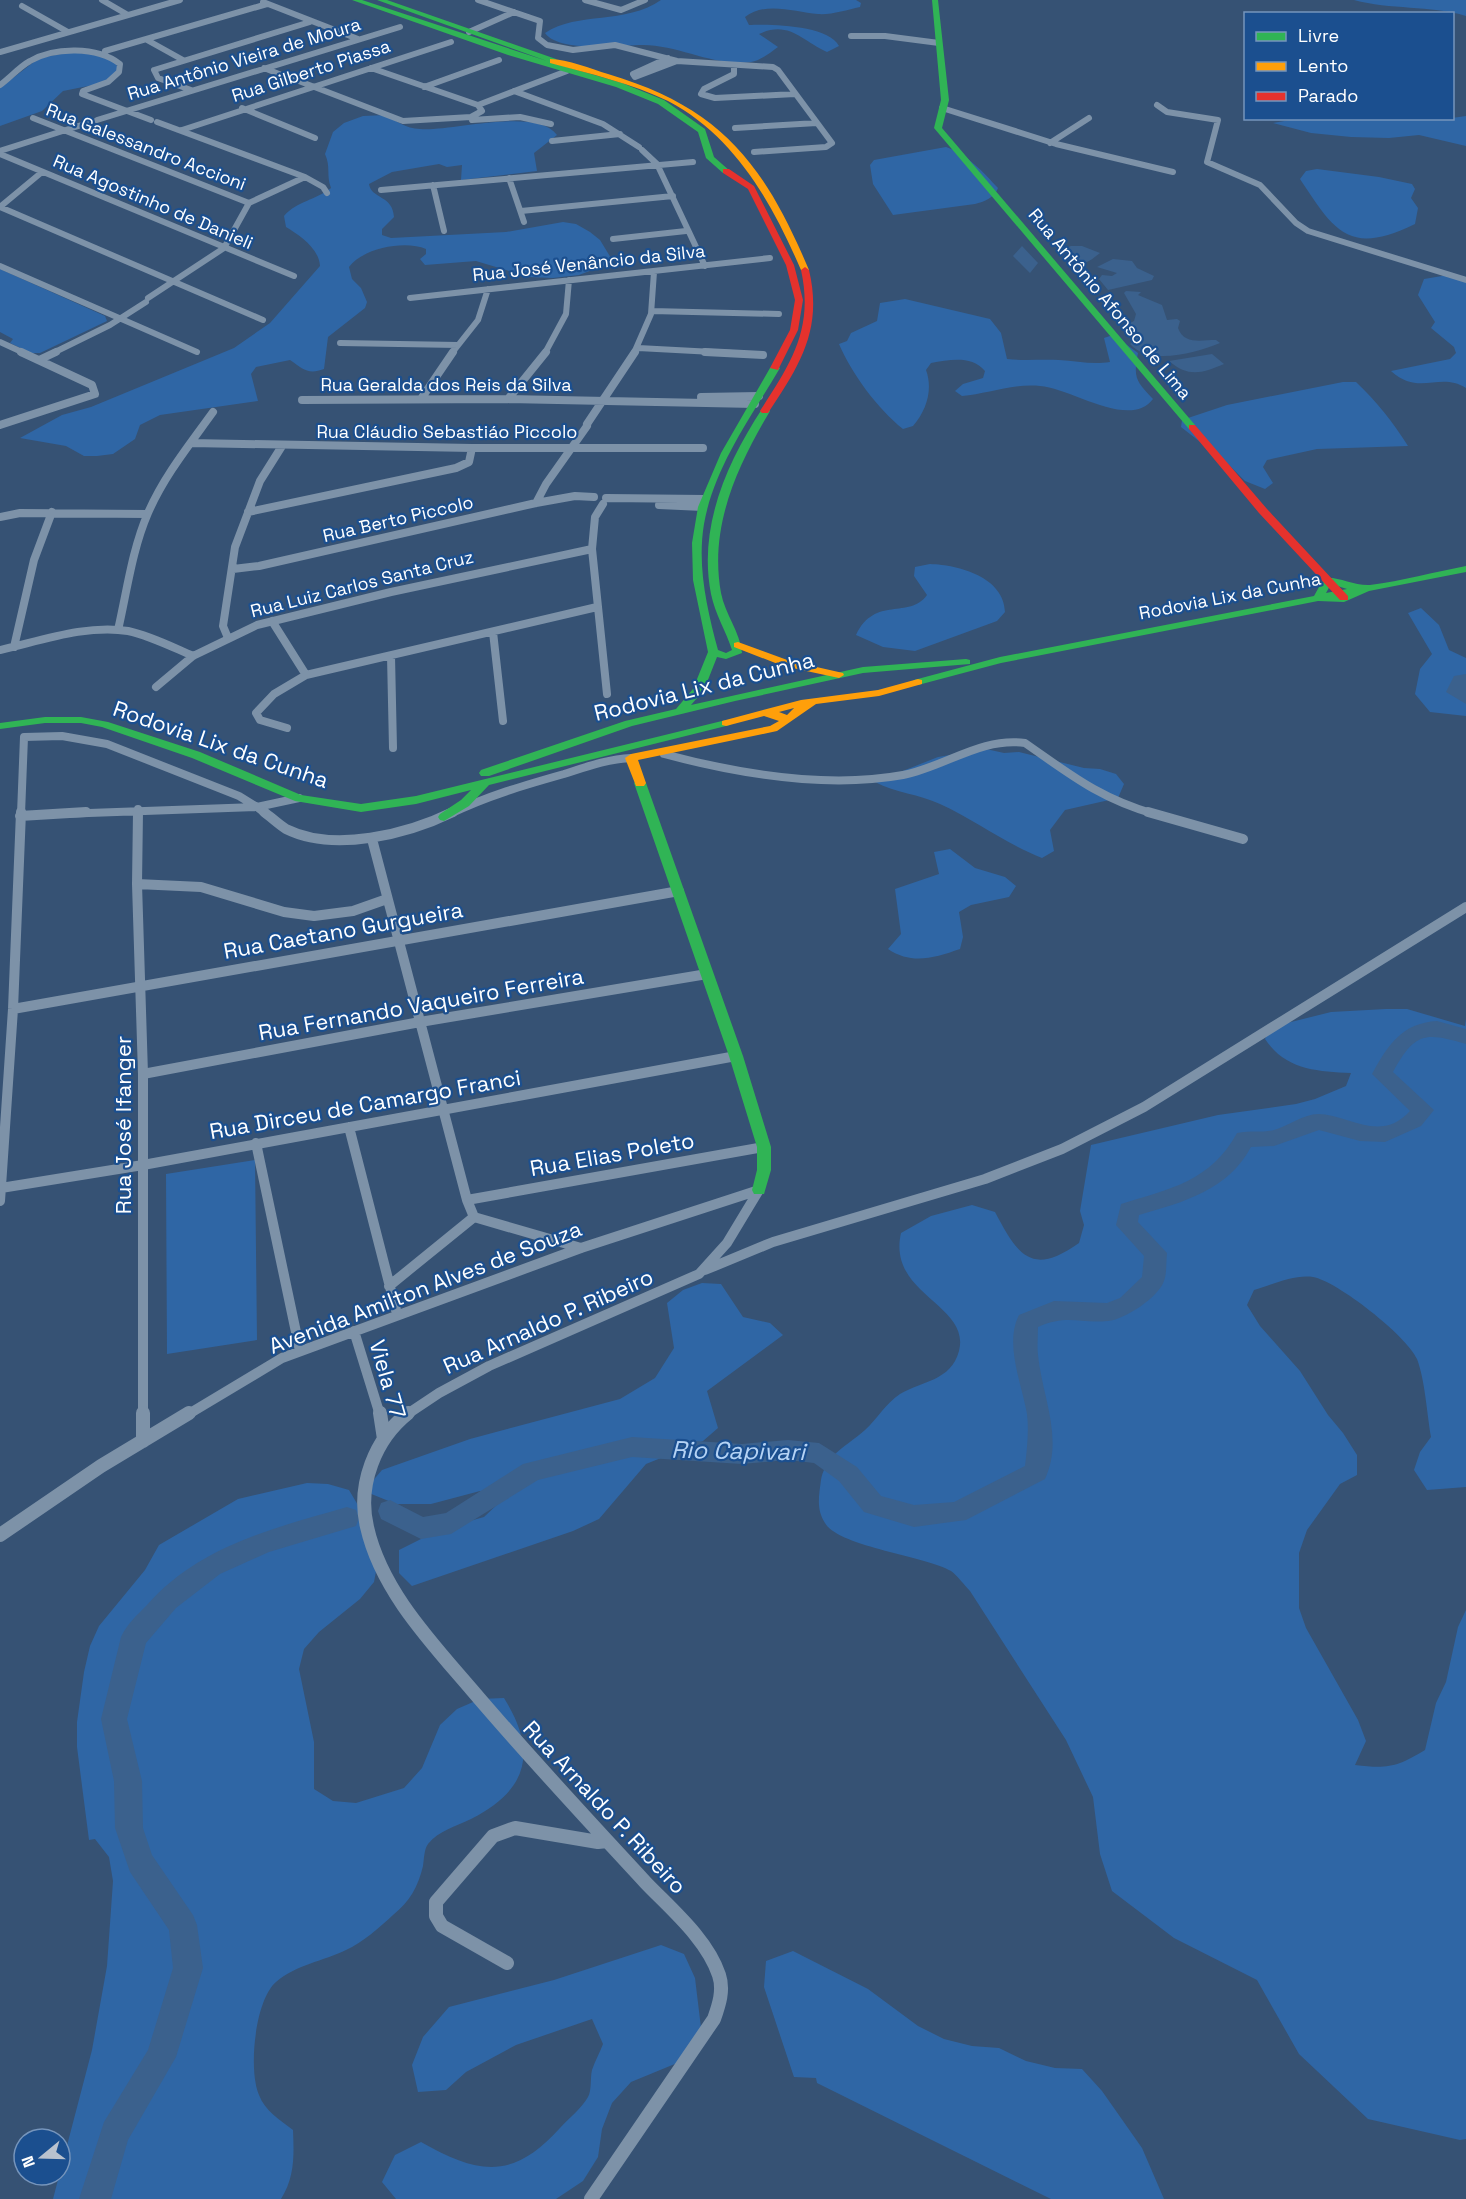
<svg xmlns="http://www.w3.org/2000/svg" width="1466" height="2199" font-family="'Space Grotesk',sans-serif">
	<rect width="100%" height="100%" fill="#365274"/>
	<path fill="#2f66a5" d="M661,0H856L861,3L860,7C847,10 831,15 818,14C795,12 765,1 745,17L749,25C770,24 828,25 839,46L827,52C802,41 789,20 759,34L778,47C771,52 760,61 751,62C714,67 679,45 643,45C621,45 559,53 545,33C578,11 625,25 661,0Z
		M1354,0H1466V16C1430,5 1390,10 1354,0Z
		M72,52L114,57L119,72L108,82L63,91L42,111L0,126V88L39,58Z
		M386,115C398,122 405,128 420,129C450,132 537,106 557,135L534,153L537,171L461,180L462,165L447,167L439,164L392,172L369,184C371,199 393,195 394,217L382,229V235L391,238L506,232L563,222L576,224L590,232L600,240L611,258L608,264L579,275L553,278L529,277L476,261L425,265L420,259L426,254V249C405,240 363,248 349,267L352,279L361,288L367,302L365,308L328,337L324,369C308,375 303,369 290,360L256,367L251,374L258,401L160,415L140,425L135,439L113,454L97,456H84L66,446L20,438L62,415L91,407L234,348L270,323L320,266C319,248 299,235 286,227L284,216C297,201 316,200 331,188C326,175 331,167 325,154L333,132L344,123L363,116Z
		M1466,116V146L1419,135L1389,138L1351,137L1311,133L1273,123L1301,118H1452Z
		M946,147C967,154 983,172 998,188C995,197 984,202 975,204L893,215L873,184L870,165L874,160Z
		M1317,169L1379,177L1412,184L1415,189L1411,198L1418,208L1415,224C1349,256 1335,232 1300,179L1306,171Z
		M0,269L105,316L107,321L40,353H31L10,343L13,339L0,332Z
		M1448,275L1466,277V388C1439,371 1420,397 1391,371L1450,359L1456,353L1454,347L1431,328L1435,322L1418,295L1424,279Z
		M905,299L990,319L1001,333L1007,359C1025,361 1041,359 1059,360C1077,361 1092,365 1110,362L1104,338L1113,335L1138,353C1133,378 1136,381 1153,399C1130,430 1071,388 1040,386C1015,383 987,394 962,396L955,391L963,384L983,378L985,371C971,355 950,360 931,363L926,370C933,389 927,410 913,426L903,429C877,408 852,374 839,344L847,341L851,333L877,321L880,303Z
		M1343,382H1356C1377,402 1393,422 1408,446L1317,449L1267,460L1263,467L1273,483L1265,489L1245,481L1227,463L1181,427L1182,420L1227,405Z
		M930,564C959,565 1004,577 1005,612L997,621L915,651L883,647L856,635C875,595 909,620 927,595L914,576L915,567Z
		M1421,608L1439,625L1449,650L1466,658V716L1430,712L1415,694L1420,669L1432,654L1408,613Z
		M986,749L1004,753L1019,752L1084,768L1100,769L1116,774L1124,784L1118,798L1065,810L1050,830L1054,851L1042,858C1006,844 975,820 940,804C919,794 896,793 875,782L938,757Z
		M950,849L975,868L1005,877L1016,886L1009,897L971,905L959,912L963,937L960,949C934,958 912,965 888,949L901,934L895,889L939,874L934,852Z
		M1386,1009H1407L1465,1026L1466,1019V1487L1427,1490L1414,1470L1420,1452L1431,1437C1427,1414 1425,1380 1417,1359C1407,1336 1337,1281 1313,1277C1295,1274 1271,1285 1254,1290L1247,1305L1260,1326L1300,1371L1328,1415L1343,1433L1357,1455V1475L1340,1484L1307,1530L1299,1553V1608L1306,1628L1358,1720L1366,1741L1355,1765C1388,1769 1397,1767 1425,1750L1436,1703L1446,1682L1458,1627L1466,1610V2139L1460,2140L1368,2119L1299,2054L1257,1980L1174,1938L1112,1891L1100,1854L1093,1797L1066,1740L970,1591C964,1585 958,1576 951,1571C926,1556 839,1547 825,1523C816,1509 819,1496 821,1480C822,1472 828,1461 833,1456C843,1446 855,1439 865,1430C877,1419 886,1403 900,1394C922,1381 951,1381 959,1351C971,1304 887,1295 901,1233L931,1216L972,1205L995,1212C1018,1255 1031,1277 1079,1243L1084,1225L1080,1211L1091,1145L1218,1115L1296,1104L1315,1099L1346,1086L1351,1073C1316,1071 1286,1070 1265,1039L1271,1027L1331,1012Z
		M255,1160L257,1340L167,1354L166,1174Z
		M702,1283L721,1284L743,1317L770,1323L783,1335L707,1391L718,1428L703,1441L646,1464L599,1519L573,1531L412,1586L399,1573V1550L441,1529L484,1517L504,1498L480,1491L431,1504H396L364,1491L382,1470L470,1439L620,1399L655,1378L674,1348L667,1303L683,1290Z
		M307,1483L328,1484L349,1490L359,1507L378,1561L374,1582L360,1599L319,1632L304,1649L299,1669L314,1742V1789L333,1801L356,1803L404,1788L422,1768L440,1725L457,1709L480,1699L504,1698C538,1752 528,1790 471,1819C457,1826 438,1831 428,1844C424,1849 424,1860 423,1866C418,1887 410,1901 393,1915C380,1927 362,1943 346,1950C324,1961 295,1965 276,1982C255,2000 248,2070 259,2095C265,2111 280,2120 293,2130C294,2155 295,2177 281,2199H53L92,2050L107,1966L113,1881L109,1857L95,1839L89,1840L77,1747V1722L84,1672L90,1646L99,1626L145,1570L159,1545L238,1499Z
		M661,1945L684,1954L695,1978L702,2036L682,2061L631,2082L612,2103L602,2129L598,2157L583,2181L556,2199H396L382,2182L395,2155L421,2142C479,2175 513,2180 560,2128C569,2118 582,2108 588,2097C592,2090 590,2078 592,2070C595,2061 600,2052 603,2044L592,2019L516,2045L466,2072L446,2090L418,2092L412,2065L423,2037L449,2007L554,1980Z
		M793,1951L868,1989L918,2026L944,2039L972,2046L999,2048L1026,2061L1055,2068L1082,2069L1102,2091L1142,2148L1164,2199H1051L817,2083L816,2078L794,2077L764,1987L766,1961Z"/>
	<path fill="#3b618d" d="M1022,246L1038,263L1030,273L1013,256Z
		M1071,246H1082L1100,253C1091,260 1085,266 1073,262L1065,248Z
		M1113,259L1132,261L1137,268L1154,276L1152,280L1108,290L1099,279L1102,275L1112,276L1117,273L1097,267Z
		M1126,291L1141,292L1138,295L1162,305L1167,320L1177,319L1180,321L1178,328C1184,345 1201,340 1216,340L1220,343C1196,353 1149,366 1130,344L1134,341L1124,326L1134,321L1136,314L1124,293Z
		M1212,354L1224,364C1202,373 1189,378 1169,361Z"/>
	<g fill="none" stroke-linecap="round" stroke-linejoin="round">
		<path fill="#3b618d" fill-rule="evenodd" d="M1466,674V704L1446,692L1454,676Z
			M1437,1021L1466,1029V1044C1425,1032 1415,1032 1393,1072L1434,1110L1421,1126L1385,1142L1360,1141L1319,1130L1274,1146L1251,1147C1228,1190 1184,1202 1139,1215L1138,1222L1167,1253C1166,1262 1167,1273 1164,1281C1159,1297 1124,1320 1108,1321C1079,1324 1068,1314 1038,1327C1038,1336 1037,1346 1038,1355C1042,1396 1064,1439 1045,1479L966,1520L914,1527L864,1512L839,1481L814,1463L788,1460L742,1464L632,1457L538,1480L451,1534L421,1539L381,1519L378,1511L381,1503L390,1500L423,1517L446,1513L523,1464L632,1437L742,1444L788,1440L819,1443L857,1467L881,1496L914,1505L954,1502L1025,1466C1027,1449 1029,1431 1027,1414C1022,1384 1004,1344 1019,1315L1054,1301L1107,1303L1120,1298L1142,1277L1144,1256L1116,1225L1121,1204C1170,1189 1211,1181 1237,1133C1250,1130 1262,1133 1274,1130C1288,1126 1304,1114 1318,1114C1348,1114 1380,1144 1410,1111L1372,1074C1388,1045 1402,1023 1437,1021Z
			M347,1507L356,1510L359,1518L356,1526L269,1552L220,1574L176,1608L146,1643L127,1719L142,1781L143,1828L152,1855L193,1915L197,1925L203,1968L176,2057L128,2140L111,2199H79L104,2122L148,2050L173,1968L169,1930L130,1872L115,1828L114,1781L101,1719L121,1637C127,1624 137,1615 147,1605C199,1546 274,1528 347,1507Z"/>
		<path stroke="#7d92a8" stroke-width="6" d="M102,0L128,15
			M478,0L540,21L538,38L547,45L573,50L615,45L677,61L773,67L778,70L832,143L826,147L754,152
			M585,0L621,10L645,0
			M263,2L358,39
			M22,6L68,32
			M469,32L514,12
			M851,36H885L939,43
			M147,40L183,60
			M105,51L267,4
			M0,52L180,0
			M668,58L633,74L635,77L677,61
			M734,65V74L704,89L701,94L715,98L795,94
			M264,68L284,76
			M291,78L403,121L471,117L482,111L478,105L371,68
			M0,85C10,78 19,67 30,61C54,47 97,46 120,64L119,72L108,82L83,91L82,94L151,120
			M424,87L499,60
			M191,90L158,78L154,70L310,22
			M514,91L603,124L639,147
			M478,105L567,71
			M1157,105L1167,112L1218,120L1207,162L1260,185L1296,223L1308,231L1466,280
			M242,108L315,138
			M942,108L1056,144L1173,172
			M33,118L249,203
			M97,120L400,27
			M472,120L520,117L551,124
			M157,122L305,177L323,187L327,193
			M735,128L817,123
			M182,130L451,42
			M552,141L620,134
			M1050,143L1089,118
			M642,150L657,164L705,266
			M0,151L91,122
			M0,154L294,276
			M509,178L524,222
			M433,185L444,231
			M381,190L693,162
			M0,207L263,320
			M0,207L42,172
			M521,211L673,196
			M613,239L686,231
			M0,266L197,352
			M148,298L224,248L249,203L305,177
			M410,298L770,258
			M652,311L779,314
			M0,342L24,353
			M340,343L458,345
			M638,348L732,353
			M53,353L110,325L146,302
			M452,353L478,320L488,289
			M545,353L566,314L569,280
			M634,353L651,314L654,272"/>
		<path stroke="#7d92a8" stroke-width="8" d="M705,352L763,355
			M39,360L56,352
			M701,397L759,396
			M421,399L453,352
			M508,399L546,352
			M302,400L508,399L755,404
			M587,424L635,352
			M0,425L95,394L92,385L21,352
			M191,443L472,448H703
			M606,498L705,499
			M536,503L546,484L587,426
			M603,504L595,517L592,549L607,694
			M659,505L703,507
			M248,512L456,468L469,462L472,448
			M0,517L20,513L147,514
			M233,569L259,566L536,503L575,496L594,497
			M272,621L306,675
			M118,630C127,591 132,550 148,513C164,476 190,444 213,412
			M493,632L503,721
			M228,638L223,626L235,547L260,481L282,446
			M14,647L34,560L52,512
			M0,650C40,641 87,624 128,631C151,636 172,647 193,656
			M391,656L393,748
			M156,687L193,656L257,625L391,592L592,549
			M287,728L260,720L256,713L274,694L306,675L597,607
			M664,754C739,774 826,789 903,775C945,767 980,737 1025,743C1071,775 1099,798 1154,814
			M21,814L24,737L62,736L107,744L239,796L257,807L299,798
			M61,814L257,807L266,814
			M138,814V809
			M450,814C487,796 525,785 564,774C586,767 608,759 631,758"/>
		<path stroke="#7d92a8" stroke-width="10" d="M138,812L137,884L143,1074V1415
			M264,812C271,817 278,824 286,829C334,853 408,834 453,812
			M1148,812L1243,839
			M20,816L86,812
			M372,839L467,1200L474,1217
			M137,884L201,887L284,912L314,916L353,911L387,899
			M13,1009L679,891
			M143,1074L420,1022L707,974
			M349,1127L397,1314
			M256,1143L300,1351
			M1,1188L143,1165L736,1056
			M467,1200L764,1147
			M0,1201L13,1009L21,812
			M474,1217L581,1248
			M705,1270L773,1242L985,1179L1062,1149L1144,1107L1466,907
			M389,1286L474,1217
			M354,1331L380,1415
			M187,1415L282,1358L581,1248L759,1190
			M406,1415L439,1393L489,1366L699,1274L727,1243L759,1190"/>
		<path stroke="#7d92a8" stroke-width="14" d="M143,1413V1441
			M380,1413L384,1439
			M408,1413C375,1439 357,1485 367,1527C381,1590 431,1642 472,1690C528,1756 587,1819 646,1883C671,1909 707,1939 719,1975C724,1990 719,2005 714,2019L591,2199
			M0,1535L101,1466L189,1413
			M507,1963L442,1926L436,1916V1902L493,1836L515,1828L598,1842L607,1841"/>
		<path fill="#30b455" fill-rule="evenodd" d="M352,0H362L547,61L377,0H387L556,59L557,61L553,63L622,83L664,100L705,129L714,157L730,171L723,173L706,158L698,132L658,104L616,87L508,55Z
			M932,0H938L949,100L942,128L1195,425V429H1189L934,128L941,100Z
			M775,365L780,368C751,417 714,467 704,524C697,566 707,609 718,650L726,653L732,650C726,631 715,614 711,594C698,528 726,464 762,409H768L770,411C737,467 709,526 721,593C725,614 740,632 742,653L726,659L717,657L704,690L691,705L863,667L966,659L970,660V664L863,673L735,701L632,726L489,776H481L479,773L481,770L625,721L676,709L693,689L708,652L693,580L692,543L698,507L721,453L770,368Z
			M1466,566V572L1369,591L1344,602L1318,601L1001,663L918,685L913,682L914,680L1000,657L1314,596L1324,578C1338,576 1354,586 1370,585C1402,581 1434,572 1466,566ZM1331,584L1347,589L1326,593Z
			M45,717H81L108,722L200,752L301,795L361,804L416,796L726,720L732,723L730,725L489,785L469,806L444,821L440,820L438,817L440,814L461,800L471,790L416,804L361,812L295,801L192,758L102,727L81,723H45L0,729V723Z
			M640,779L646,783L743,1056L771,1147V1170L764,1194H754L752,1190L757,1170V1147L729,1056L634,783Z"/>
		<path fill="#ff9f0a" fill-rule="evenodd" d="M550,59C568,59 591,69 608,74C722,108 764,164 809,270L808,272L801,270C772,203 735,136 668,101C631,83 590,74 550,63Z
			M738,642L790,661L843,673L844,675L839,678L783,666L734,647V643Z
			M918,679L922,680V684L879,696L816,704L777,731L638,760L646,783L644,786H636L625,758L631,754L770,726L779,721L764,716L726,726L722,725V721L801,700L878,690ZM794,708L787,715L779,712Z"/>
		<path fill="#e5322d" fill-rule="evenodd" d="M723,169H729L754,186L794,265L803,300L798,330L778,370L770,368L790,330L795,300L786,265L748,189L723,173Z
			M805,267L809,270C823,329 800,365 768,413H762L760,411C791,363 814,329 801,270Z
			M1189,425H1195L1267,509L1348,596V600H1340L1259,513L1189,429Z"/>
	</g>
	<g text-anchor="middle" stroke-width="4.5" stroke-linejoin="round" paint-order="stroke">
		<g font-size="18" fill="#fff" stroke="#1b4f8f">
			<text transform="translate(244 59) rotate(-17)" y="6">Rua Antônio Vieira de Moura</text>
			<text transform="translate(311 71) rotate(-18)" y="6">Rua Gilberto Piassa</text>
			<text transform="translate(146 147) rotate(21)" y="6">Rua Galessandro Accioni</text>
			<text transform="translate(153 202) rotate(23)" y="6">Rua Agostinho de Danieli</text>
			<text transform="translate(589 263) rotate(-6)" y="6">Rua José Venâncio da Silva</text>
			<text transform="translate(1110 304) rotate(50)" y="6">Rua Antônio Afonso de Lima</text>
			<text x="446" y="391">Rua Geralda dos Reis da Silva</text>
			<text x="447" y="438">Rua Cláudio Sebastiáo Piccolo</text>
			<text transform="translate(398 519) rotate(-13)" y="6">Rua Berto Piccolo</text>
			<text transform="translate(362 584) rotate(-14)" y="6">Rua Luiz Carlos Santa Cruz</text>
			<text transform="translate(1230 596) rotate(-11)" y="6">Rodovia Lix da Cunha</text>
		</g>
		<g font-size="22" fill="#fff" stroke="#1b4f8f">
			<text transform="translate(704 686) rotate(-14)" y="8">Rodovia Lix da Cunha</text>
			<text transform="translate(221 744) rotate(19)" y="8">Rodovia Lix da Cunha</text>
			<text transform="translate(343 930) rotate(-10)" y="8">Rua Caetano Gurgueira</text>
			<text transform="translate(421 1004) rotate(-10)" y="8">Rua Fernando Vaqueiro Ferreira</text>
			<text transform="translate(365 1104) rotate(-10)" y="8">Rua Dirceu de Camargo Franci</text>
			<text transform="translate(123 1125) rotate(-90)" y="8">Rua José Ifanger</text>
			<text transform="translate(612 1154) rotate(-10)" y="8">Rua Elias Poleto</text>
			<text transform="translate(425 1287) rotate(-21)" y="8">Avenida Amilton Alves de Souza</text>
			<text transform="translate(548 1321) rotate(-24)" y="8">Rua Arnaldo P. Ribeiro</text>
			<text transform="translate(388 1379) rotate(74)" y="8">Viela 77</text>
			<text transform="translate(605 1807) rotate(47)" y="8">Rua Arnaldo P. Ribeiro</text>
		</g>
		<g font-size="24" font-style="italic" fill="#b5d3f5" stroke="#1b4f8f">
			<text transform="translate(738 1451) rotate(1)" y="8">Rio Capivari</text>
		</g>
	</g>
	<rect x="1244" y="12" width="210" height="108" fill="#1b4f8f" stroke="#7695bc" stroke-width="1.5"/>
	<rect x="1256" y="32" width="30" height="9" fill="#30b455" stroke="#7695bc" stroke-width="1.5"/>
	<text x="1298" y="42" font-size="18" fill="#ffffff">Livre</text>
	<rect x="1256" y="62" width="30" height="9" fill="#ff9f0a" stroke="#7695bc" stroke-width="1.5"/>
	<text x="1298" y="72" font-size="18" fill="#ffffff">Lento</text>
	<rect x="1256" y="92" width="30" height="9" fill="#e5322d" stroke="#7695bc" stroke-width="1.5"/>
	<text x="1298" y="102" font-size="18" fill="#ffffff">Parado</text>
	<g transform="translate(42 2157) rotate(251)"><circle r="28" fill="#1b4f8f" stroke="#7695bc" stroke-width="1.5"/>
	<path d="M0-4.5L10 22L0 15L-10 22Z" fill="#b9c2ce"/>
	<text y="-9" font-size="16" font-weight="bold" text-anchor="middle" fill="#ffffff">N</text>
	</g>
</svg>
